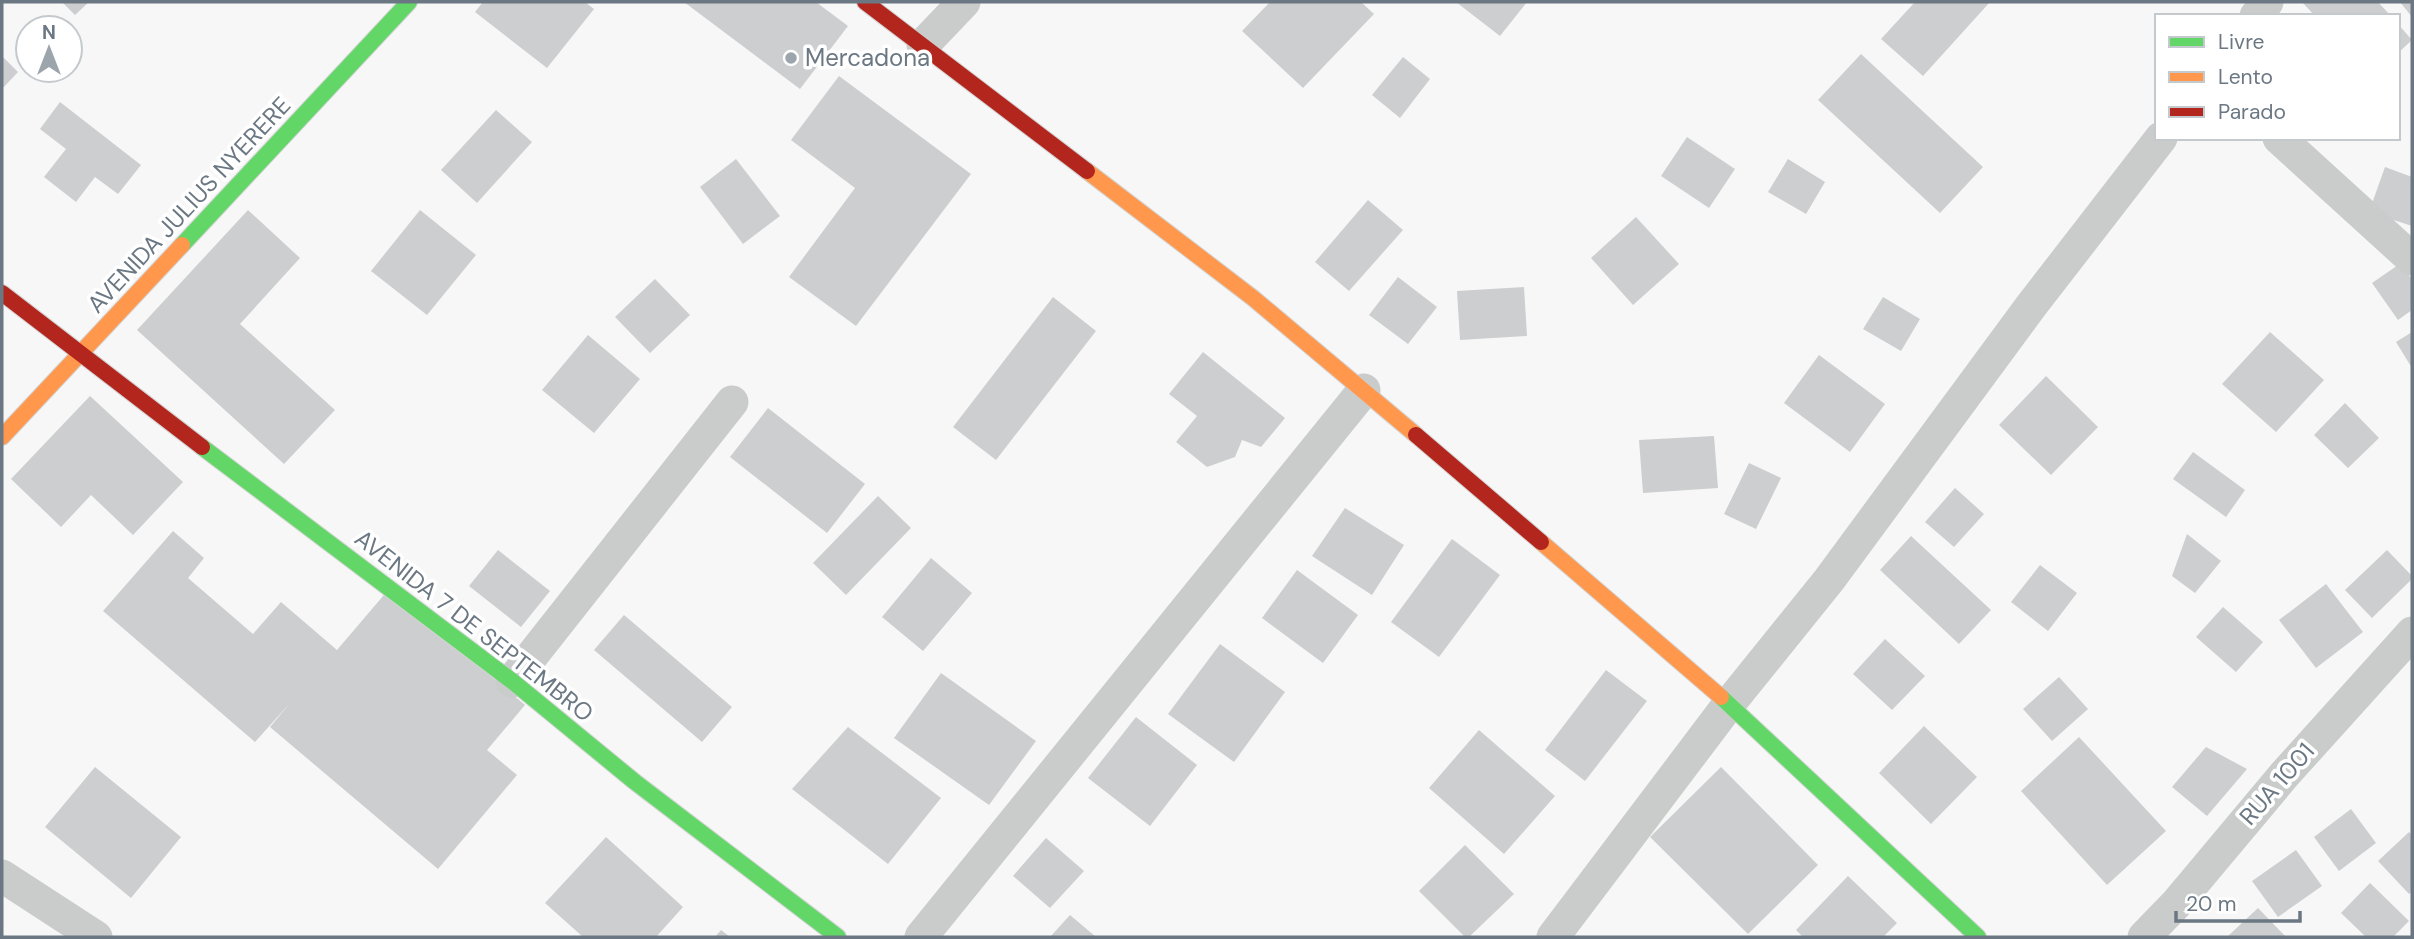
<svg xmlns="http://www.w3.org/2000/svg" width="2414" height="939" font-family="'DM Sans',sans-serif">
	<rect width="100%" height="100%" fill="#f7f7f7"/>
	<path fill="#cdcecf" d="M62,2H89L75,15Z
		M483,2H585L594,9L547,68L475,12Z
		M684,2H816L848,26L800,89Z
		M1270,2H1361L1374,14L1303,88L1242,31Z
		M1456,2H1527L1500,36Z
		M1915,2H1990L1923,76L1881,39Z
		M2302,2H2378L2391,16H2315Z
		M2400,2H2412V17Z
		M2398,24L2412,40L2398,53Z
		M1861,54L1983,167L1940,213L1818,100Z
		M2,56L18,72L2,89Z
		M1403,57L1430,79L1400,118L1372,95Z
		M839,76L971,174L856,326L789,277L855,188L791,140Z
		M60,102L141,165L118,194L95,177L76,202L44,177L66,149L40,129Z
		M496,110L532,142L477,203L441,170Z
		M1687,137L1735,169L1709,208L1661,176Z
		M736,159L780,216L743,244L700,187Z
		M1788,159L1825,182L1806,214L1768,192Z
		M2385,167L2412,177V226L2369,212Z
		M1368,200L1403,230L1349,291L1315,262Z
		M248,210L300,258L240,324L335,410L284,464L137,330Z
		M420,210L476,255L427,315L371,271Z
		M1636,217L1679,264L1633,305L1591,258Z
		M2401,263L2412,280V310L2398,320L2372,283Z
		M1398,277L1437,307L1408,344L1369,315Z
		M655,279L690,315L650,353L615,317Z
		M1524,287L1527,336L1460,340L1457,291Z
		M1053,297L1096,331L996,460L953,427Z
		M1883,297L1920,319L1901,351L1863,329Z
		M2270,332L2324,380L2276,432L2222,384Z
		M2412,332V368L2396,342Z
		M588,335L640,379L594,433L542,390Z
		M1203,352L1285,418L1261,447L1242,440L1235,457L1207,467L1176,442L1197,416L1169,394Z
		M1819,355L1885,404L1850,452L1784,403Z
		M2046,376L2098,427L2051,475L1999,425Z
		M90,396L183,482L133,535L91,495L61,527L11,479Z
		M2345,403L2379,438L2348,468L2314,435Z
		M768,408L865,484L827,533L730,457Z
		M1714,436L1718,488L1643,493L1639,440Z
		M2193,452L2245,490L2226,517L2173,479Z
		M1749,463L1781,478L1756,529L1724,514Z
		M1955,488L1984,514L1954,547L1925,522Z
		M878,496L911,528L846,595L813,563Z
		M1345,508L1404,545L1372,595L1312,556Z
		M173,531L204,558L188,578L253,634L281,602L337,650L389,589L525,705L487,750L517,775L438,869L270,727L290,703L255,742L103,611Z
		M2187,534L2221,561L2195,593L2172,576Z
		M1911,536L1991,610L1959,644L1880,570Z
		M1452,539L1500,575L1439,657L1391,622Z
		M498,550L550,591L521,627L469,586Z
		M2387,550L2412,576V579L2372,618L2345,590Z
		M931,558L972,593L923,651L882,617Z
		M2040,565L2077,593L2048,631L2011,602Z
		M1297,570L1358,615L1323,663L1262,618Z
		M2326,584L2363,632L2316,668L2279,620Z
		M2223,607L2263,642L2236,672L2196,637Z
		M624,615L732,707L702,742L594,650Z
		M1885,639L1925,676L1892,710L1853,674Z
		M1220,644L1285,692L1234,762L1168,714Z
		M1606,670L1647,701L1585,781L1545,750Z
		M941,673L1036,741L989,805L894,738Z
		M2059,677L2088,709L2052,741L2023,709Z
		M1136,717L1197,765L1150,826L1088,778Z
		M1924,726L1977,777L1931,824L1879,773Z
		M848,727L941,798L888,864L792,789Z
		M1479,730L1555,796L1504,854L1429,788Z
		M2079,737L2166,831L2107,885L2021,791Z
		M2206,747L2247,769L2207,816L2172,787Z
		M95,767L181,837L131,898L45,827Z
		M1721,767L1818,865L1748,934L1650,837Z
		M2351,809L2376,843L2339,871L2314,837Z
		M2409,832L2412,835V891L2409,894L2378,861Z
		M606,837L683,907L656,937H583L545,903Z
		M1046,838L1084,871L1050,908L1013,876Z
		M1465,845L1514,894L1469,937H1465L1419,891Z
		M2296,850L2322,886L2278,917L2252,881Z
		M1848,876L1897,923L1883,937H1803L1796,930Z
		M2370,883L2409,921L2393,937H2366L2341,913Z
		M2258,908L2286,937H2227Z
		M1070,915L1096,937H1050Z
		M721,930L730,937H715Z"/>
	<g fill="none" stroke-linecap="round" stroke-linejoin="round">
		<defs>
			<path id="fast" d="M182,245L409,2
				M202,447L512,681L635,782L838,937
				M1721,697L1978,937"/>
			<path id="slow" d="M1087,171L1253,298L1416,435
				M2,437L182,245
				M1541,542L1721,697"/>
			<path id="jam" d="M865,2L1087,171
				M2,293L202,447
				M1416,435L1541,542"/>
		</defs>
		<use href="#fast" stroke="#d3d4d4" stroke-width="18"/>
		<use href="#slow" stroke="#d3d4d4" stroke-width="18"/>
		<use href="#jam" stroke="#d3d4d4" stroke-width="18"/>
		<path stroke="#cacccc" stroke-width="33" d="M2256,16L2267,2
			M923,45L964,2
			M2279,138L2412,259
			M512,681L732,402
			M2,876L96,937
			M921,937L1364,390
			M1553,937L1729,704L1829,580L2031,306L2161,138
			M2144,937L2176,904L2284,775L2412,633"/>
		<use href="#fast" stroke="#63d668" stroke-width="16"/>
		<use href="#slow" stroke="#ff974d" stroke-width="16"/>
		<use href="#jam" stroke="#b3261e" stroke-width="16"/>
	</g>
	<circle fill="#9ca4ac" stroke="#fff" stroke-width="2.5" cx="791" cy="58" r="7"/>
	<g text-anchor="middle" stroke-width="7" stroke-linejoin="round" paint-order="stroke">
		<g font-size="24" fill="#6b7883" stroke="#fff" text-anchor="start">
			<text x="805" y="66">Mercadona</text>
		</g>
		<g font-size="24" fill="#6b7883" stroke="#fff">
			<text transform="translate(189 205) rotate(-47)" y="8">AVENIDA JULIUS NYERERE</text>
			<text transform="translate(474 626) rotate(38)" y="8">AVENIDA 7 DE SEPTEMBRO</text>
			<text transform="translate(2277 784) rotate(-49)" y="8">RUA 1001</text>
		</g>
	</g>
	<rect width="2414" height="939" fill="none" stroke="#6b7883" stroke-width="7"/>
	<rect x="2155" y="14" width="245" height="126" fill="#ffffff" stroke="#c4c9cd" stroke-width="2"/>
	<rect x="2169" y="37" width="35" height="10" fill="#63d668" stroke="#c4c9cd" stroke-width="2"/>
	<text x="2218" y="49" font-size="21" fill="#6b7883">Livre</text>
	<rect x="2169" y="72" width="35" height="10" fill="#ff974d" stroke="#c4c9cd" stroke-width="2"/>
	<text x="2218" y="84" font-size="21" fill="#6b7883">Lento</text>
	<rect x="2169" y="107" width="35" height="10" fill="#b3261e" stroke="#c4c9cd" stroke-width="2"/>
	<text x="2218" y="119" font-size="21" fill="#6b7883">Parado</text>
	<g transform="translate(49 49)"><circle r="33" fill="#ffffff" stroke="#c4c9cd" stroke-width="2"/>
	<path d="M0-5L12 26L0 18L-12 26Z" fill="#9ca4ac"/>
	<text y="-10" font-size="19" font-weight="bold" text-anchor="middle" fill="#6b7883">N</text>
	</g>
	<path d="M2176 911v10h124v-10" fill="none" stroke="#6b7883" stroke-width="3.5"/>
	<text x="2186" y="911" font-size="21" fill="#6b7883" stroke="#ffffff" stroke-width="5" paint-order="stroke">20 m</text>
</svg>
